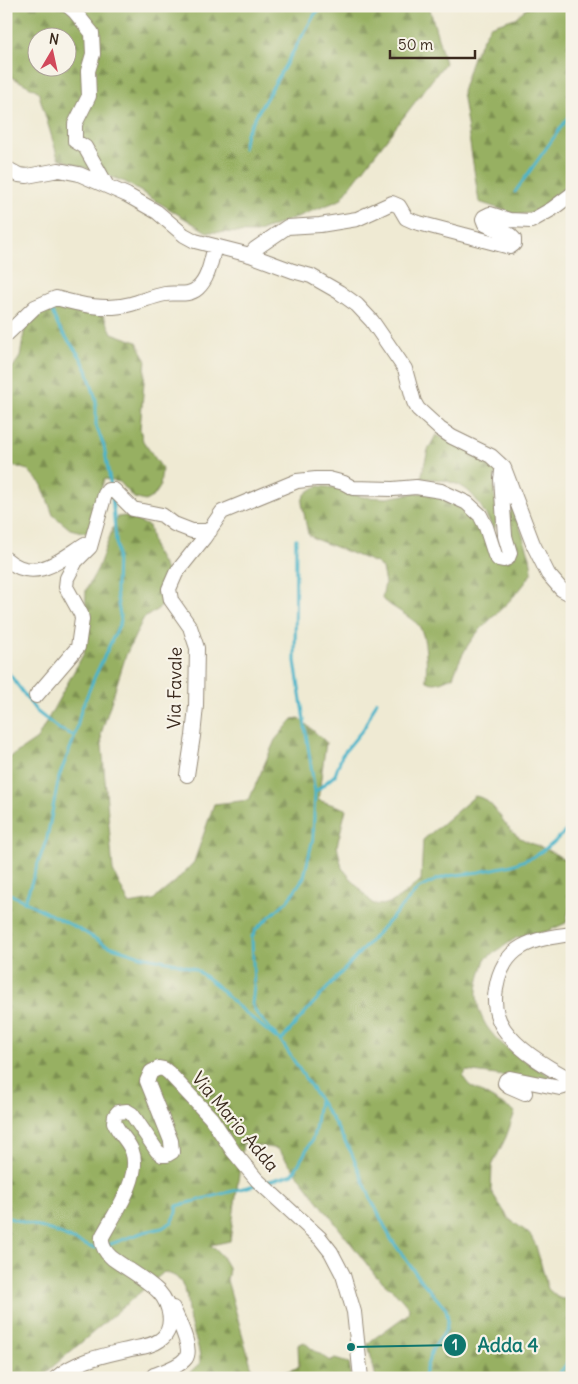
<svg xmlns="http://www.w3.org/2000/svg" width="578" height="1384" font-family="Delius,sans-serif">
	<defs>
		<pattern id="forest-firs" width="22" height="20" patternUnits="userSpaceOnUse" patternTransform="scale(1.25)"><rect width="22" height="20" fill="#97b062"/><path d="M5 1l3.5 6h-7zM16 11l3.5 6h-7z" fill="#7c8f50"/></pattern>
	</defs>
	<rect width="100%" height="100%" fill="#f7f3e8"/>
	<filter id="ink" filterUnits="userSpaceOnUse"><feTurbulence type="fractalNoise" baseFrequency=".02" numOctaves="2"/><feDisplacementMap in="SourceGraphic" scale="10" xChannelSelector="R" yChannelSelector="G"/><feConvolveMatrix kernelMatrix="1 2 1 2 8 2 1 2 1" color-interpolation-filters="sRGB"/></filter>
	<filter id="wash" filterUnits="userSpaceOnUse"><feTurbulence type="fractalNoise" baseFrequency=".0096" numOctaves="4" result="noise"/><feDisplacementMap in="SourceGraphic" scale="20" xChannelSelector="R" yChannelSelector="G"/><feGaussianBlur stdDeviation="1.12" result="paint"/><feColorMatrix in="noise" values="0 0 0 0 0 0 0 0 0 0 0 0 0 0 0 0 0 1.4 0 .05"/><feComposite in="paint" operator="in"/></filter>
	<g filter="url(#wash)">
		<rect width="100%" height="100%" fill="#efead3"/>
		<path fill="url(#forest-firs)" stroke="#696d40" fill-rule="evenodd" d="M6,6H429L445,63L340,200L256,233L207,232L125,182L58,158L38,91L6,74ZM38,38H68V68H38Z
			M529,6H572V185L536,212L518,215L479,202L462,92L473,57L490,26L515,18Z
			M53,306L104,316L112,333L137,342L146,359L140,429L143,441L162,468L160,487L154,496L145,501L134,498L120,482L104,479L90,530L86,533L70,529L53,515L42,485L28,470L6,464V372L13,367L20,357L25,327L37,315Z
			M436,435C449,441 491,456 496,469C497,473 493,485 494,492C496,507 499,515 494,530C483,511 475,489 453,483C443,479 431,479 421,478L428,450Z
			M318,486L337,488L363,497L387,498L415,493H430L466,507L477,519L484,538L509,562L508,492L530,557L532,571C525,589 496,613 483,627C468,641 460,658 453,677C443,680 435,687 426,680C427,666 427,637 419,626C416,621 390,605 384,601L382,598L385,583L382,568L376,563L315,539L308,534L302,503C303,493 310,490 318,486Z
			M125,516L149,526L154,549L167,572L165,604L143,619L126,655L101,734L113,871L129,904L153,900L175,882L194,862L214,804L249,800L275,740L293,719L299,718L326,742L318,800L346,809L337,846L342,868L372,903C390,911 408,890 421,880L423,840L475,796C495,799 502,825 516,835C530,846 565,852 571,869C576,883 569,909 566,923L548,931L516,938L485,959C482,970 476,985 477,997C479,1039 525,1061 557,1080L551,1084L504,1076L466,1071L463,1077L469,1085L515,1112L506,1137L492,1166L491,1191L509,1219L527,1232L531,1236L536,1246L548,1289L557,1297L562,1299H568L572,1296V1378H376L368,1344L372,1340L408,1314L409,1308L396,1293L376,1276L278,1149L243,1143L230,1241L211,1245L221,1255L229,1269L227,1280L252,1369L256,1378H181L187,1375L200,1363C201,1346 191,1332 189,1316C186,1304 189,1289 178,1279C175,1275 169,1274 164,1272L50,1369L44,1378H6V760L37,739L84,653L86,590L98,568L117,517Z
			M304,1342L312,1349L331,1361L335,1359L349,1363L352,1378H285V1372L299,1367L298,1345Z"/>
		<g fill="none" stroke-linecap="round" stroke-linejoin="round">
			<path stroke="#4cb5ca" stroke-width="3" d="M243,149L246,133L315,14L324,6
				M515,192L572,112
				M51,309L58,326L81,358L87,370L96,400V426L104,446L111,487
				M296,539L295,661L315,792L313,838L304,877L288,900L256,929L252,937L254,986L252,1004L257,1014L281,1041L310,1007L418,889L436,880L448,876L479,872L512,865L533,857L552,844L572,825
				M6,669L36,711L59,729L75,736
				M315,792L335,775L342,755L364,728L377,701
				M6,892L79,929L106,945L141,956L172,962L195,969L215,984L236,1005L276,1038
				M25,901L47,838L59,777L75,736L81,710L95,676L121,621L116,592L117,552L112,496
				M281,1041L335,1124L351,1152L372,1201L391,1239L420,1279L446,1309L448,1319L446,1330L432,1350L423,1378
				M266,1182L293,1174L312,1140L315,1130L319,1101
				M6,1217L53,1231L90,1247L100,1248
				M108,1245L144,1232L162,1228L172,1222L175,1217L177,1206L255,1185
				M556,1378L572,1357"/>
		</g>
	</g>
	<g filter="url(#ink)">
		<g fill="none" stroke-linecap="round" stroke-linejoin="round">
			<defs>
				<path id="minor" d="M68,6L75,12L92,33L93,54L88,71L89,96L75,124V141L85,147L107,186
					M6,168L19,175L27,176L59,170L79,174L127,195L157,212L184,235L195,241L250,255L293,271L311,276L339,292L357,305L372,321L405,369L414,402L418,409L440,429L452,437L491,456L504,468L533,544L548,574L561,589L572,595
					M250,255L255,249L287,227L320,225L357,219L392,203L399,206L406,218L415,222L510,247L514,244V239L510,235L485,224L483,219L484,217L490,214L509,220L531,221L552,209L572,194
					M6,335L35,307L56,298C81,305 106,311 131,304C142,301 154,296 165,294C176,292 188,297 198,288C209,278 211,260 215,246
					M6,559C35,584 60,560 85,544
					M36,696L78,647L82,619L81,614L66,587L67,578L76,561L90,547L105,494L108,490H114L133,509L162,515L174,524L192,531H210
					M187,775L193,736L196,706L197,648L190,627L171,600L169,589L176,573L204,538L222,512L297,481L316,479H329L344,483L353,488L393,489L416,487L441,491L467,503L480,515L486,527L495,555L498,559L503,560L508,558L510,553L505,536L501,479L502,471
					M572,934C532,939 503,945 496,989C493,1005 496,1017 504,1029C520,1052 548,1068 572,1080
					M525,1093L509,1086L505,1083L506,1080L510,1078L560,1088L570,1085L571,1080
					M154,1375C164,1371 179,1367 186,1358C193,1348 177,1318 173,1308
					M56,1378C76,1360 106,1355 131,1349C141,1347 152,1346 160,1340C176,1329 170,1304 159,1292C146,1279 127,1269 112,1258C105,1252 101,1246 102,1237C114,1214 142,1177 132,1151C128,1140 118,1133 114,1122L115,1116L118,1112L127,1111L132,1114L157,1151L162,1155H167L172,1152L171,1141L147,1081L151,1072L159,1068L164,1069L169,1073L211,1118L233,1151L257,1180L320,1238L331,1252L343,1275L354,1312L361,1378"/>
			</defs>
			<use href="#minor" stroke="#958a78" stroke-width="16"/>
			<use href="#minor" stroke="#fff" stroke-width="14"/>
		</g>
	</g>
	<g text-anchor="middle" stroke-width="4.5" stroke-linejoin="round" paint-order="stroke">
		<g font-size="18" fill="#3b2a1e" stroke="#f7f3e8">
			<text transform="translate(175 688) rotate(-89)" y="6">Via Favale</text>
			<text transform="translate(235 1122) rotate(50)" y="6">Via Mario Adda</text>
		</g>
	</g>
	<path fill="none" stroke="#0f766e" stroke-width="2" d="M351 1347L455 1345"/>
	<g fill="#0f766e" stroke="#f7f3e8" stroke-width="2">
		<circle cx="351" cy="1347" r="5"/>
		<circle cx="455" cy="1345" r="12"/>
	</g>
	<g font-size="15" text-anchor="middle" font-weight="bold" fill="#fff">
		<text x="455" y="1350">1</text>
	</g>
	<g font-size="19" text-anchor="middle" font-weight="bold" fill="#0f766e" stroke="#f7f3e8" stroke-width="4.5" stroke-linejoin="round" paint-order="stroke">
		<text x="508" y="1352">Adda 4</text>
	</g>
	<rect width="578" height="1384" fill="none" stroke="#f7f3e8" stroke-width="25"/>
	<g transform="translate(52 52) rotate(9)"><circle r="24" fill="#f7f3e8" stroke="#aca397"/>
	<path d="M0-4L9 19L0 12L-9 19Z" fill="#d1495b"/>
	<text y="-8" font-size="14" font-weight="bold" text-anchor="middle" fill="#3b2a1e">N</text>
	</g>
	<path d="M390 50v8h85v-8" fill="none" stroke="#3b2a1e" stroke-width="2.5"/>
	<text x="398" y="50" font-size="15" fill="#3b2a1e" stroke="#f7f3e8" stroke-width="4" paint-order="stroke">50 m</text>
</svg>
